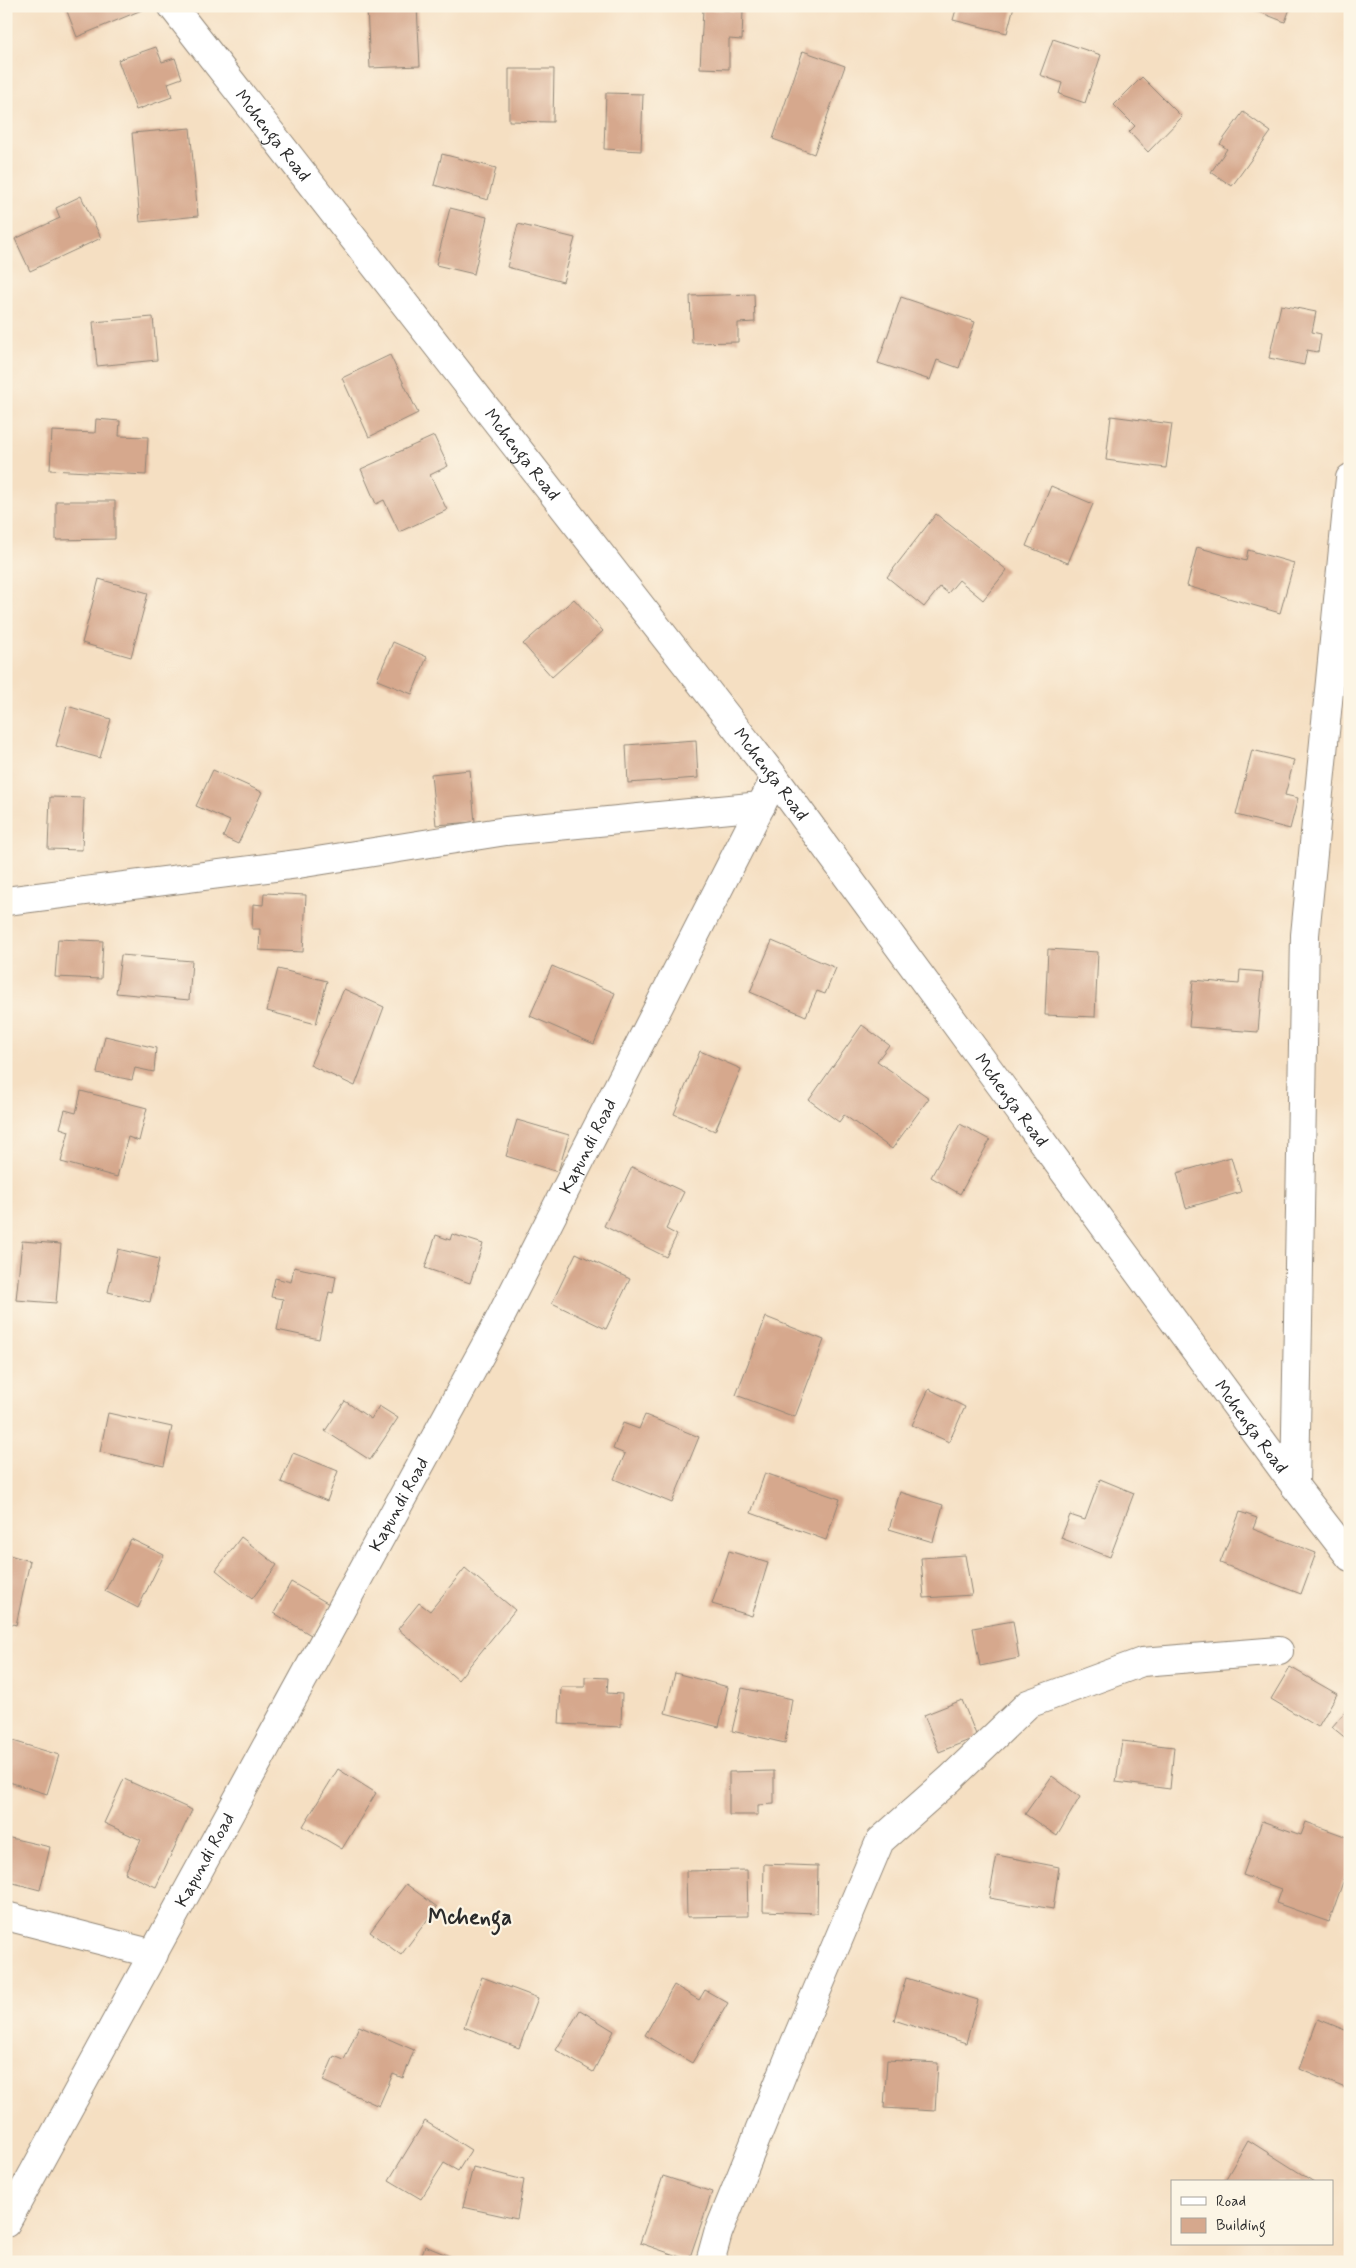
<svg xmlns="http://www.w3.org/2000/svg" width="1356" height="2268" font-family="Mynerve,sans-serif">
	<rect width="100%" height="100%" fill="#fcf5e5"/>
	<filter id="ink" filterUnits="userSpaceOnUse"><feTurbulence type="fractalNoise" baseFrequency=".02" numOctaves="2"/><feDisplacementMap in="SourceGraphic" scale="10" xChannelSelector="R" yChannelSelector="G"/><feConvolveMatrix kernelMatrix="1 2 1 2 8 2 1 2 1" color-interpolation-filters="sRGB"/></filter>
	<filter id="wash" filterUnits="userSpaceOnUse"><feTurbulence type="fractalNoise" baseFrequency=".0096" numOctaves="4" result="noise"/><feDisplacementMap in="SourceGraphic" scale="20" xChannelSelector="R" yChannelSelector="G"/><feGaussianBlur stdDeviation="1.12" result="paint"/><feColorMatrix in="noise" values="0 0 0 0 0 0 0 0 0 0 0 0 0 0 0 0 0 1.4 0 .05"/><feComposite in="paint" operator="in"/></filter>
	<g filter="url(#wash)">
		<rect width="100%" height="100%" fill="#f5dfc2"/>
		<g id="blocks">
			<path fill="#d6a88d" d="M65,6H143L144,9L77,37Z
				M417,6L420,66L370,68L367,8Z
				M957,6H1014L1007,33L953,20Z
				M1244,6H1291L1285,22Z
				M703,9L743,11L742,40L729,39V69L700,68Z
				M1053,39L1101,55L1085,103L1059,94L1062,83L1040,75Z
				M156,47L162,62L175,58L182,78L168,83L172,97L136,110L118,60Z
				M803,51L845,66L814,154L773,139Z
				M509,69H554L553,122L509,121Z
				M1142,77L1182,117L1148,152L1129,132L1135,126L1114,105Z
				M606,93L643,94L641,151L604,149Z
				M1243,112L1271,132L1232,186L1211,172L1227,149L1220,144Z
				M190,128L198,216L140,222L132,133Z
				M442,154L496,168L488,200L434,185Z
				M81,196L101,238L30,271L15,239L60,218L56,208Z
				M450,208L487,217L474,274L436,265Z
				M518,224L575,238L563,282L507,267Z
				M754,294L755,322L738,323V342L692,343L690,296Z
				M901,297L975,322L959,368L937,360L930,380L878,363Z
				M1281,305L1316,312L1312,332L1321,334L1318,352L1307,350L1304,365L1269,358Z
				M153,317L157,360L97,366L93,322Z
				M390,355L418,413L369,437L342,378Z
				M1111,416L1172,424L1166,468L1106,460Z
				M96,419L120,421L119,436L148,437L146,475L50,470L52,431L95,433Z
				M434,436L448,466L430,475L447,510L399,532L384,500L376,504L361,469Z
				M1051,486L1093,504L1068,563L1026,546Z
				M56,501H115V539L56,540Z
				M936,514L1007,570L983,600L959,580L948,593L940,587L924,607L887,577Z
				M1197,547L1246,561L1248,550L1294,563L1280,613L1187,586Z
				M99,579L148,593L131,657L82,643Z
				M574,599L603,631L552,677L523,644Z
				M393,642L427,657L412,694L377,680Z
				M67,706L111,719L100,758L56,746Z
				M696,740L698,778L628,783L626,745Z
				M1252,750L1294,760L1285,795L1298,798L1290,829L1236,815Z
				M213,770L262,792L238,844L223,837L230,821L196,806Z
				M470,770L475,822L436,825L431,774Z
				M50,797L84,798L82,850L48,849Z
				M264,893L306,895L303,952L259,950L260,929H252L253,904L263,905Z
				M58,939L103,941L101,979L55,977Z
				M772,941L836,968L825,994L817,991L806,1016L750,992Z
				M1048,949L1098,952L1095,1017L1045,1015Z
				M121,955L192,961L189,1000L116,993Z
				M552,966L615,993L594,1044L530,1016Z
				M278,969L327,981L316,1024L267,1011Z
				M1240,970L1263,972L1258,1032L1189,1027L1193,980L1239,984Z
				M344,989L384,1007L355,1086L310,1065Z
				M862,1025L889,1045L877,1061L929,1098L892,1149L844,1115L839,1122L809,1100Z
				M105,1036L156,1048L154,1072L135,1068L132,1080L97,1073Z
				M700,1051L741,1069L715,1131L674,1114Z
				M81,1091L147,1108L139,1141L128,1137L117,1177L61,1162L69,1131L60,1128L65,1110L76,1113Z
				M517,1120L569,1135L558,1172L506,1156Z
				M960,1124L990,1140L960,1194L931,1177Z
				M1231,1157L1241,1192L1186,1208L1177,1173Z
				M632,1167L684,1192L666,1229L677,1235L666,1257L604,1226Z
				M452,1234L483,1244L470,1283L425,1268L436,1235L450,1240Z
				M22,1241L61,1244L56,1303L16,1300Z
				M118,1249L159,1259L150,1302L108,1292Z
				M576,1253L630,1279L606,1329L552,1303Z
				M294,1267L336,1276L333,1293L329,1292L319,1339L277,1330L283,1299L271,1297L275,1278L291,1282Z
				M766,1317L824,1340L795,1417L736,1395Z
				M929,1389L965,1407L949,1442L912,1425Z
				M345,1401L371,1419L379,1406L398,1418L370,1460L325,1431Z
				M108,1413L172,1427L164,1466L100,1452Z
				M645,1415L699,1437L672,1503L614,1479L625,1454L613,1449L623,1423L639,1429Z
				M293,1453L338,1471L327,1501L281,1482Z
				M765,1473L840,1499L826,1540L751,1513Z
				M1100,1479L1134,1493L1110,1557L1061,1538L1070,1515L1085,1520Z
				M900,1492L943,1505L933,1542L889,1529Z
				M1240,1512L1257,1518L1253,1529L1316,1553L1301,1594L1220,1563Z
				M241,1537L277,1565L252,1599L216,1570Z
				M131,1539L164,1555L138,1608L105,1591Z
				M729,1551L768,1563L752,1616L712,1604Z
				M6,1554L30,1561L16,1625L6,1622Z
				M965,1555L972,1595L924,1598L921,1558Z
				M465,1568L515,1610L458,1680L398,1629L419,1603L430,1611Z
				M291,1582L329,1604L311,1635L274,1613Z
				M1013,1621L1019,1658L980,1666L973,1628Z
				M1290,1667L1337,1694L1318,1727L1271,1699Z
				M675,1673L728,1687L719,1727L665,1713Z
				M585,1677L608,1678L607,1693L622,1694L621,1727L559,1724L561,1687H585Z
				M742,1688L792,1699L785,1743L732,1731Z
				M962,1700L977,1737L939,1752L924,1715Z
				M1350,1706V1738L1348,1740L1332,1727Z
				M13,1741L59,1755L47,1794L6,1781V1765Z
				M1122,1741L1174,1747L1170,1789L1116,1782Z
				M338,1769L376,1793L342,1849L303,1826Z
				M774,1771V1804L758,1805V1815H729V1772Z
				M1052,1776L1080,1797L1057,1836L1025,1814Z
				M124,1779L192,1810L156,1887L125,1873L141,1840L104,1823Z
				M1262,1821L1301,1835L1306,1822L1350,1838V1862L1329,1922L1276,1903L1281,1889L1243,1875Z
				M6,1837L50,1847L40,1890L6,1881Z
				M997,1855L1059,1867L1053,1909L989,1898Z
				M764,1864L818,1866L817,1913L763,1911Z
				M747,1870L748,1916L687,1917L686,1871Z
				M406,1884L437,1907L401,1955L370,1932Z
				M482,1977L538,1998L519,2048L464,2027Z
				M906,1978L978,2000L966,2043L894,2020Z
				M674,1985L699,2000L705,1990L728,2003L692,2063L645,2035Z
				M580,2010L614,2031L593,2072L556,2050Z
				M1318,2019L1350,2032V2090L1299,2069Z
				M359,2026L414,2050L403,2078L393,2074L379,2106L323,2081L334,2056L344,2060Z
				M887,2060L938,2063L935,2111L884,2108Z
				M425,2121L471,2150L458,2171L444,2163L421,2199L389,2180Z
				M1248,2140L1314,2182H1224Z
				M473,2167L524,2180L517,2219L463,2207Z
				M663,2176L712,2192L689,2260L640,2243Z
				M425,2246L464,2262H419Z"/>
		</g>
	</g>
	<g filter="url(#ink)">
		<use href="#blocks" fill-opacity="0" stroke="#908576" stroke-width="1"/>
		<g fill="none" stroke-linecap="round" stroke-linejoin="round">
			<defs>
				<g id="street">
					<path d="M6,901L298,864L506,831L761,806"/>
					<path d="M1295,1486L1305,935L1350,478"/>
					<path id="s1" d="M6,2223L495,1328L775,778"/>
					<path d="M710,2262L718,2233L794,2045L880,1841L950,1779L1028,1704L1142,1662L1279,1651"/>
				</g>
				<g id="secondary">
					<path id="s2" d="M172,6L775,778L1295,1486L1350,1557"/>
					<path d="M6,1916L154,1954"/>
				</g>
			</defs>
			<use href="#street" stroke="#908576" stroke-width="30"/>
			<use href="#secondary" stroke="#908576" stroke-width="30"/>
			<use href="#street" stroke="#fff" stroke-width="28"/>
			<use href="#secondary" stroke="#fff" stroke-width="28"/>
		</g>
	</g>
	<g text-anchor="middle" stroke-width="4.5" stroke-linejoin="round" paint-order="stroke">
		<g font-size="18" fill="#2b2b2b" stroke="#fcf5e5">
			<text dy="6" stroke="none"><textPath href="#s2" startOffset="164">Mchenga Road</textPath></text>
			<text dy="6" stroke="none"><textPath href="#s2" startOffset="569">Mchenga Road</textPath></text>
			<text dy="6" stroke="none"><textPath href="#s2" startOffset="974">Mchenga Road</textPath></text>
			<text dy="6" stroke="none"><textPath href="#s2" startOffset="1379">Mchenga Road</textPath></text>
			<text dy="6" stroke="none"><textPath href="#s1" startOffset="1224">Kapundi Road</textPath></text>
			<text dy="6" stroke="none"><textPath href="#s2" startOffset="1784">Mchenga Road</textPath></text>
			<text dy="6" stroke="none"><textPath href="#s1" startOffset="819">Kapundi Road</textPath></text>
			<text dy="6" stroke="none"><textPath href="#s1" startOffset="414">Kapundi Road</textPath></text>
		</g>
		<g font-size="22" font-weight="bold" fill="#2b2b2b" stroke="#fcf5e5">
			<text x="470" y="1924">Mchenga</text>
		</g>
	</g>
	<rect width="1356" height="2268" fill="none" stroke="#fcf5e5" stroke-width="25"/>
	<rect x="1171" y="2180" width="162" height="65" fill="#fcf5e5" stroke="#a8a49b"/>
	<rect x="1181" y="2197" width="25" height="8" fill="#ffffff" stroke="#a8a49b"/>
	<text x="1216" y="2206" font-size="15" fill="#2b2b2b">Road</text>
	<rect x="1181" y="2218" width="25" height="15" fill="#d6a88d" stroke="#a8a49b"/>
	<text x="1216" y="2230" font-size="15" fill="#2b2b2b">Building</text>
</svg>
